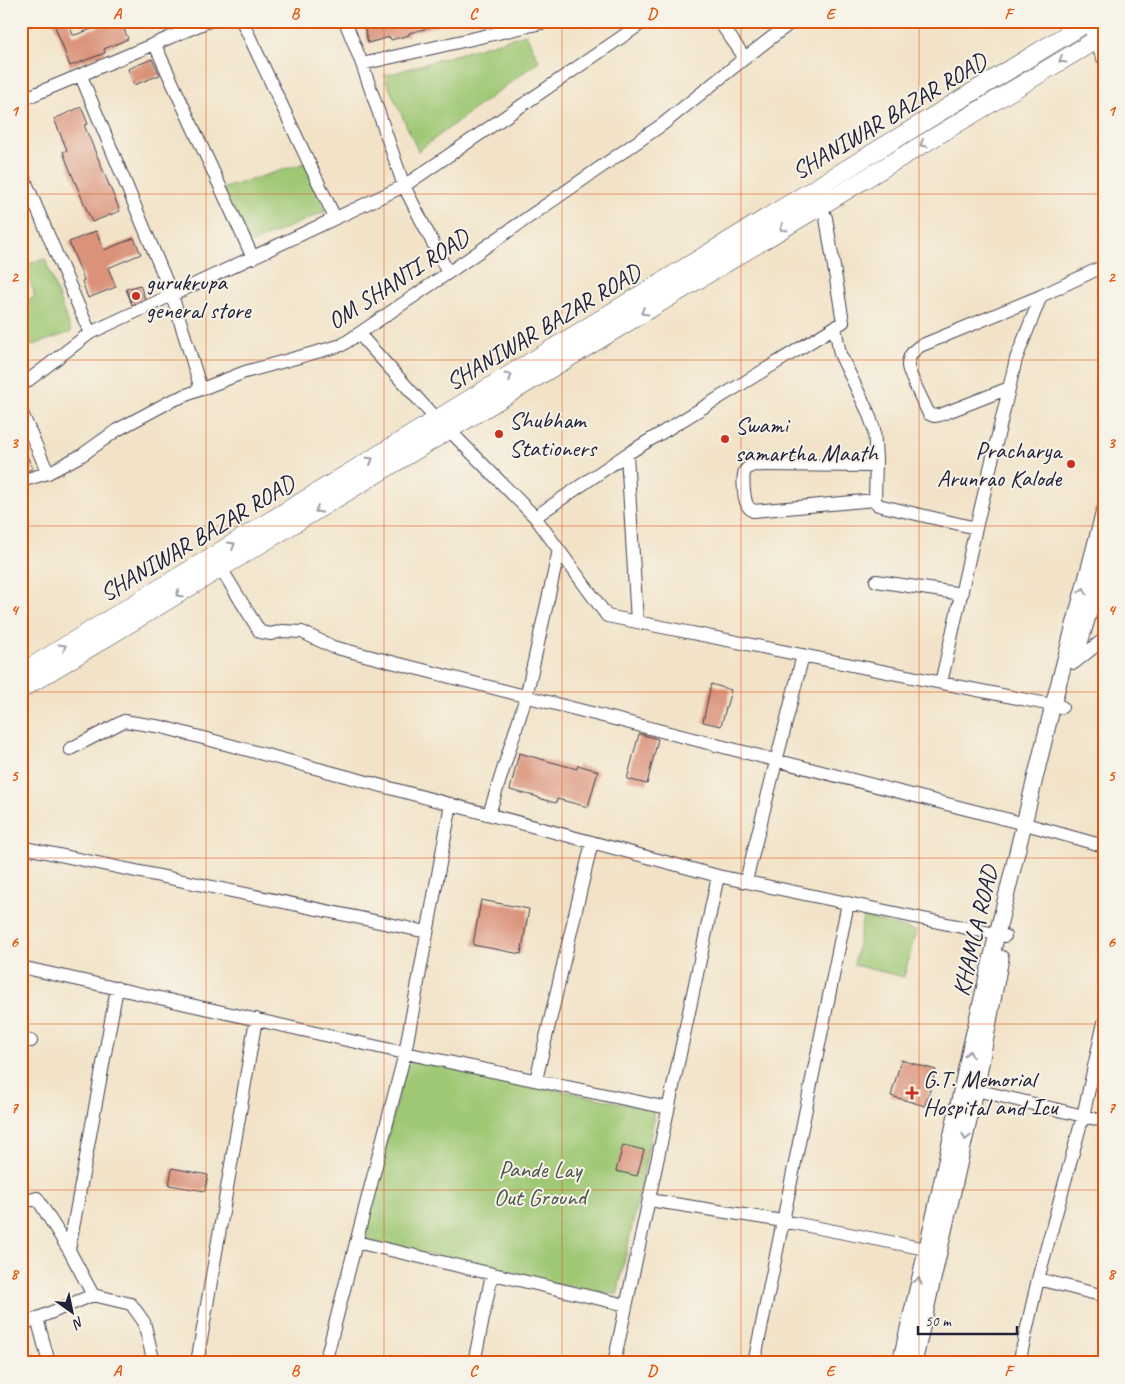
<svg xmlns="http://www.w3.org/2000/svg" width="1125" height="1384" font-family="Caveat,sans-serif">
	<rect width="100%" height="100%" fill="#f7f3e8"/>
	<filter id="ink" filterUnits="userSpaceOnUse"><feTurbulence type="fractalNoise" baseFrequency=".02" numOctaves="2"/><feDisplacementMap in="SourceGraphic" scale="10" xChannelSelector="R" yChannelSelector="G"/><feConvolveMatrix kernelMatrix="1 2 1 2 8 2 1 2 1" color-interpolation-filters="sRGB"/></filter>
	<filter id="wash" filterUnits="userSpaceOnUse"><feTurbulence type="fractalNoise" baseFrequency=".0096" numOctaves="4" result="noise"/><feDisplacementMap in="SourceGraphic" scale="20" xChannelSelector="R" yChannelSelector="G"/><feGaussianBlur stdDeviation="1.12" result="paint"/><feColorMatrix in="noise" values="0 0 0 0 0 0 0 0 0 0 0 0 0 0 0 0 0 1.4 0 .05"/><feComposite in="paint" operator="in"/></filter>
	<g filter="url(#wash)">
		<rect width="100%" height="100%" fill="#f2e3c8"/>
		<path fill="#9fc874" stroke="#607558" d="M526,34L539,61L418,151L384,76Z
			M305,163L326,211L247,245L221,189Z
			M21,205L29,225L21,228Z
			M45,259L71,332L27,347L21,334V302L35,297L25,265Z
			M863,917L916,931L904,977L854,965Z
			M407,1061L439,1065L653,1110V1123L643,1176L617,1295L556,1284L362,1239Z"/>
		<g id="blocks">
			<path fill="#da9279" d="M53,21H68L73,35H75L106,24L105,21H121L128,39L104,49L105,53L70,66Z
				M363,21H440V25L409,33V35L391,40L390,37L368,43Z
				M152,59L160,75L134,85L128,69Z
				M81,107L88,124L84,125L120,211L92,222L70,170L63,152L67,150L54,119Z
				M96,231L104,250L134,238L141,254L108,268L116,287L88,298L82,281L84,280L69,242Z
				M140,285L145,299L132,305L126,289Z
				M21,443L33,469L21,472Z
				M711,684L731,690L721,726L703,722Z
				M639,734L658,739L647,784L627,779Z
				M519,753L577,769L578,765L598,771L588,807L557,799L556,803L538,798V797L510,790Z
				M481,900L529,909L521,954L473,945Z
				M901,1060L936,1070L925,1106L891,1096Z
				M623,1145L644,1150L637,1176L616,1171Z
				M172,1168L208,1175L205,1191L169,1185Z"/>
		</g>
	</g>
	<g filter="url(#ink)">
		<use href="#blocks" fill-opacity="0" stroke="#413f50" stroke-width="1"/>
		<g fill="none" stroke-linecap="round" stroke-linejoin="round">
			<defs>
				<path id="minor" d="M242,21L335,218
					M345,21L362,64L550,21
					M719,21L745,58
					M155,45L253,258
					M81,76L172,295L201,389
					M21,100L209,21
					M21,171L90,333L172,295L404,186L362,64
					M448,273L404,186L645,21
					M835,327L840,354L868,412L874,429L876,459L875,500L878,505L976,528L1016,359L1041,296L1104,266
					M359,334L437,420L449,430L535,517L607,616L1062,707
					M21,386L90,333
					M1009,388L940,415L934,416L929,414C925,405 908,373 908,366C908,357 912,351 920,346L1041,296
					M21,411L48,473L82,455L117,430L171,401L245,372L342,345L448,273L663,124L745,58L793,21
					M627,454L637,622
					M21,481L48,473
					M875,500L753,511C750,509 747,507 746,502C744,496 742,476 745,471C747,467 751,466 755,465L875,466
					M535,517L627,454L843,322L826,218L820,205
					M217,562L260,632L271,634L282,631L302,632L333,647L1029,825L1104,846
					M876,581L962,594
					M1074,663L1104,639
					M941,683L976,528
					M70,749L124,721L162,727L718,876L1005,936
					M489,814L526,697L559,550
					M21,847L427,932
					M746,881L803,655
					M21,967L405,1053L668,1108
					M21,1039L31,1041
					M536,1080L592,842
					M976,1090L1104,1121
					M649,1200L783,1221L926,1249
					M21,1203L37,1198L69,1250L93,1295
					M356,1242L626,1305
					M69,1250L117,988
					M1038,1279L1083,1116L1104,1022
					M37,1318L49,1363
					M21,1325L93,1295L131,1304L144,1322L154,1363
					M197,1363L256,1019
					M325,1363L405,1053L451,804
					M474,1363L492,1274
					M614,1363L718,876
					M754,1363L848,903
					M1019,1363L1038,1279L1104,1296"/>
				<path id="tertiary" d="M1088,21L1104,57
					M1078,650L1104,562
					M900,1363L936,1208L970,1049L997,934L1053,705L1104,511
					M914,1363L976,1090L1001,958"/>
				<path id="secondary" d="M21,673L1089,21
					M21,691L23,688L449,430L1104,35"/>
			</defs>
			<use href="#minor" stroke="#413f50" stroke-width="14"/>
			<use href="#tertiary" stroke="#413f50" stroke-width="17"/>
			<use href="#secondary" stroke="#413f50" stroke-width="19"/>
			<use href="#minor" stroke="#fff" stroke-width="12"/>
			<use href="#tertiary" stroke="#fff" stroke-width="15"/>
			<use href="#secondary" stroke="#fff" stroke-width="18"/>
		</g>
		<defs><path id="oneway-chevron" d="M-2-3.5L2.5 0L-2 3.5" fill="none" stroke-width="1.6" stroke-linecap="round" stroke-linejoin="round" transform="scale(1.25)"/></defs>
		<g stroke="#9c9ca7">
			<use href="#oneway-chevron" transform="translate(1062 60) rotate(149)"/>
			<use href="#oneway-chevron" transform="translate(923 144) rotate(149)"/>
			<use href="#oneway-chevron" transform="translate(783 228) rotate(149)"/>
			<use href="#oneway-chevron" transform="translate(644 312) rotate(149)"/>
			<use href="#oneway-chevron" transform="translate(509 376) rotate(-31)"/>
			<use href="#oneway-chevron" transform="translate(370 460) rotate(-31)"/>
			<use href="#oneway-chevron" transform="translate(318 510) rotate(149)"/>
			<use href="#oneway-chevron" transform="translate(232 545) rotate(-31)"/>
			<use href="#oneway-chevron" transform="translate(1083 591) rotate(-76)"/>
			<use href="#oneway-chevron" transform="translate(179 594) rotate(149)"/>
			<use href="#oneway-chevron" transform="translate(63 647) rotate(-31)"/>
			<use href="#oneway-chevron" transform="translate(969 1054) rotate(-78)"/>
			<use href="#oneway-chevron" transform="translate(966 1137) rotate(103)"/>
			<use href="#oneway-chevron" transform="translate(918 1281) rotate(-77)"/>
		</g>
	</g>
	<path fill="none" stroke="#de560e" stroke-width="1" stroke-opacity="0.55" d="M206,21V1363M384,21V1363M562,21V1363M741,21V1363M919,21V1363M21,194H1104M21,360H1104M21,526H1104M21,692H1104M21,858H1104M21,1024H1104M21,1190H1104"/>
	<g fill="#c8321e" stroke="#f7f3e8" stroke-width="2">
		<circle cx="136" cy="296" r="5"/>
		<circle cx="499" cy="434" r="5"/>
		<circle cx="725" cy="439" r="5"/>
		<circle cx="1071" cy="464" r="5"/>
		<path d="M909.5 1085.5h5v5h5v5h-5v5h-5v-5h-5v-5h5z"/>
	</g>
	<g text-anchor="middle" stroke-width="4" stroke-linejoin="round" paint-order="stroke">
		<g font-size="24" fill="#22223b" stroke="#f7f3e8">
			<text transform="translate(889 116) rotate(-31)" y="8">SHANIWAR BAZAR ROAD</text>
			<text transform="translate(398 279) rotate(-33)" y="8">OM SHANTI ROAD</text>
			<text transform="translate(543 327) rotate(-31)" y="8">SHANIWAR BAZAR ROAD</text>
			<text transform="translate(197 538) rotate(-31)" y="8">SHANIWAR BAZAR ROAD</text>
			<text transform="translate(975 931) rotate(-77)" y="8">KHAMLA ROAD</text>
		</g>
		<g font-size="24" fill="#22223b" stroke="#f7f3e8" text-anchor="start">
			<text x="146" y="290">gurukrupa<tspan x="146" dy="28">general store</tspan></text>
			<text x="509" y="428">Shubham<tspan x="509" dy="28">Stationers</tspan></text>
			<text x="735" y="433">Swami<tspan x="735" dy="28">samartha Maath</tspan></text>
			<text x="1061" y="458" text-anchor="end">Pracharya<tspan x="1061" dy="28">Arunrao Kalode</tspan></text>
			<text x="923" y="1087">G.T. Memorial<tspan x="923" dy="28">Hospital and Icu</tspan></text>
		</g>
		<g font-size="24" fill="#48544c" stroke="#f7f3e8">
			<text x="540" y="1177">Pande Lay<tspan x="540" dy="28">Out Ground</tspan></text>
		</g>
	</g>
	<rect width="1125" height="1384" fill="none" stroke="#f7f3e8" stroke-width="55"/>
	<g transform="translate(72 1312) rotate(147)" stroke="#f7f3e8" stroke-width="4" paint-order="stroke">
	<path d="M0-4L9 19L0 12L-9 19Z" fill="#22223b"/>
	<text y="-8" font-size="14" font-weight="bold" text-anchor="middle" fill="#22223b">N</text>
	</g>
	<path d="M918 1326v8h99v-8" fill="none" stroke="#22223b" stroke-width="2.5"/>
	<text x="925" y="1326" font-size="15" fill="#22223b" stroke="#f7f3e8" stroke-width="4" paint-order="stroke">50 m</text>
	<rect x="28" y="28" width="1070" height="1328" fill="none" stroke="#de560e" stroke-width="2"/>
	<g font-size="16" text-anchor="middle" font-weight="bold" fill="#de560e">
		<text x="117" y="19">A</text>
		<text x="295" y="19">B</text>
		<text x="473" y="19">C</text>
		<text x="652" y="19">D</text>
		<text x="830" y="19">E</text>
		<text x="1008" y="19">F</text>
		<text x="14" y="116">1</text>
		<text x="1111" y="116">1</text>
		<text x="14" y="282">2</text>
		<text x="1111" y="282">2</text>
		<text x="14" y="448">3</text>
		<text x="1111" y="448">3</text>
		<text x="14" y="615">4</text>
		<text x="1111" y="615">4</text>
		<text x="14" y="781">5</text>
		<text x="1111" y="781">5</text>
		<text x="14" y="947">6</text>
		<text x="1111" y="947">6</text>
		<text x="14" y="1113">7</text>
		<text x="1111" y="1113">7</text>
		<text x="14" y="1279">8</text>
		<text x="1111" y="1279">8</text>
		<text x="117" y="1376">A</text>
		<text x="295" y="1376">B</text>
		<text x="473" y="1376">C</text>
		<text x="652" y="1376">D</text>
		<text x="830" y="1376">E</text>
		<text x="1008" y="1376">F</text>
	</g>
</svg>
